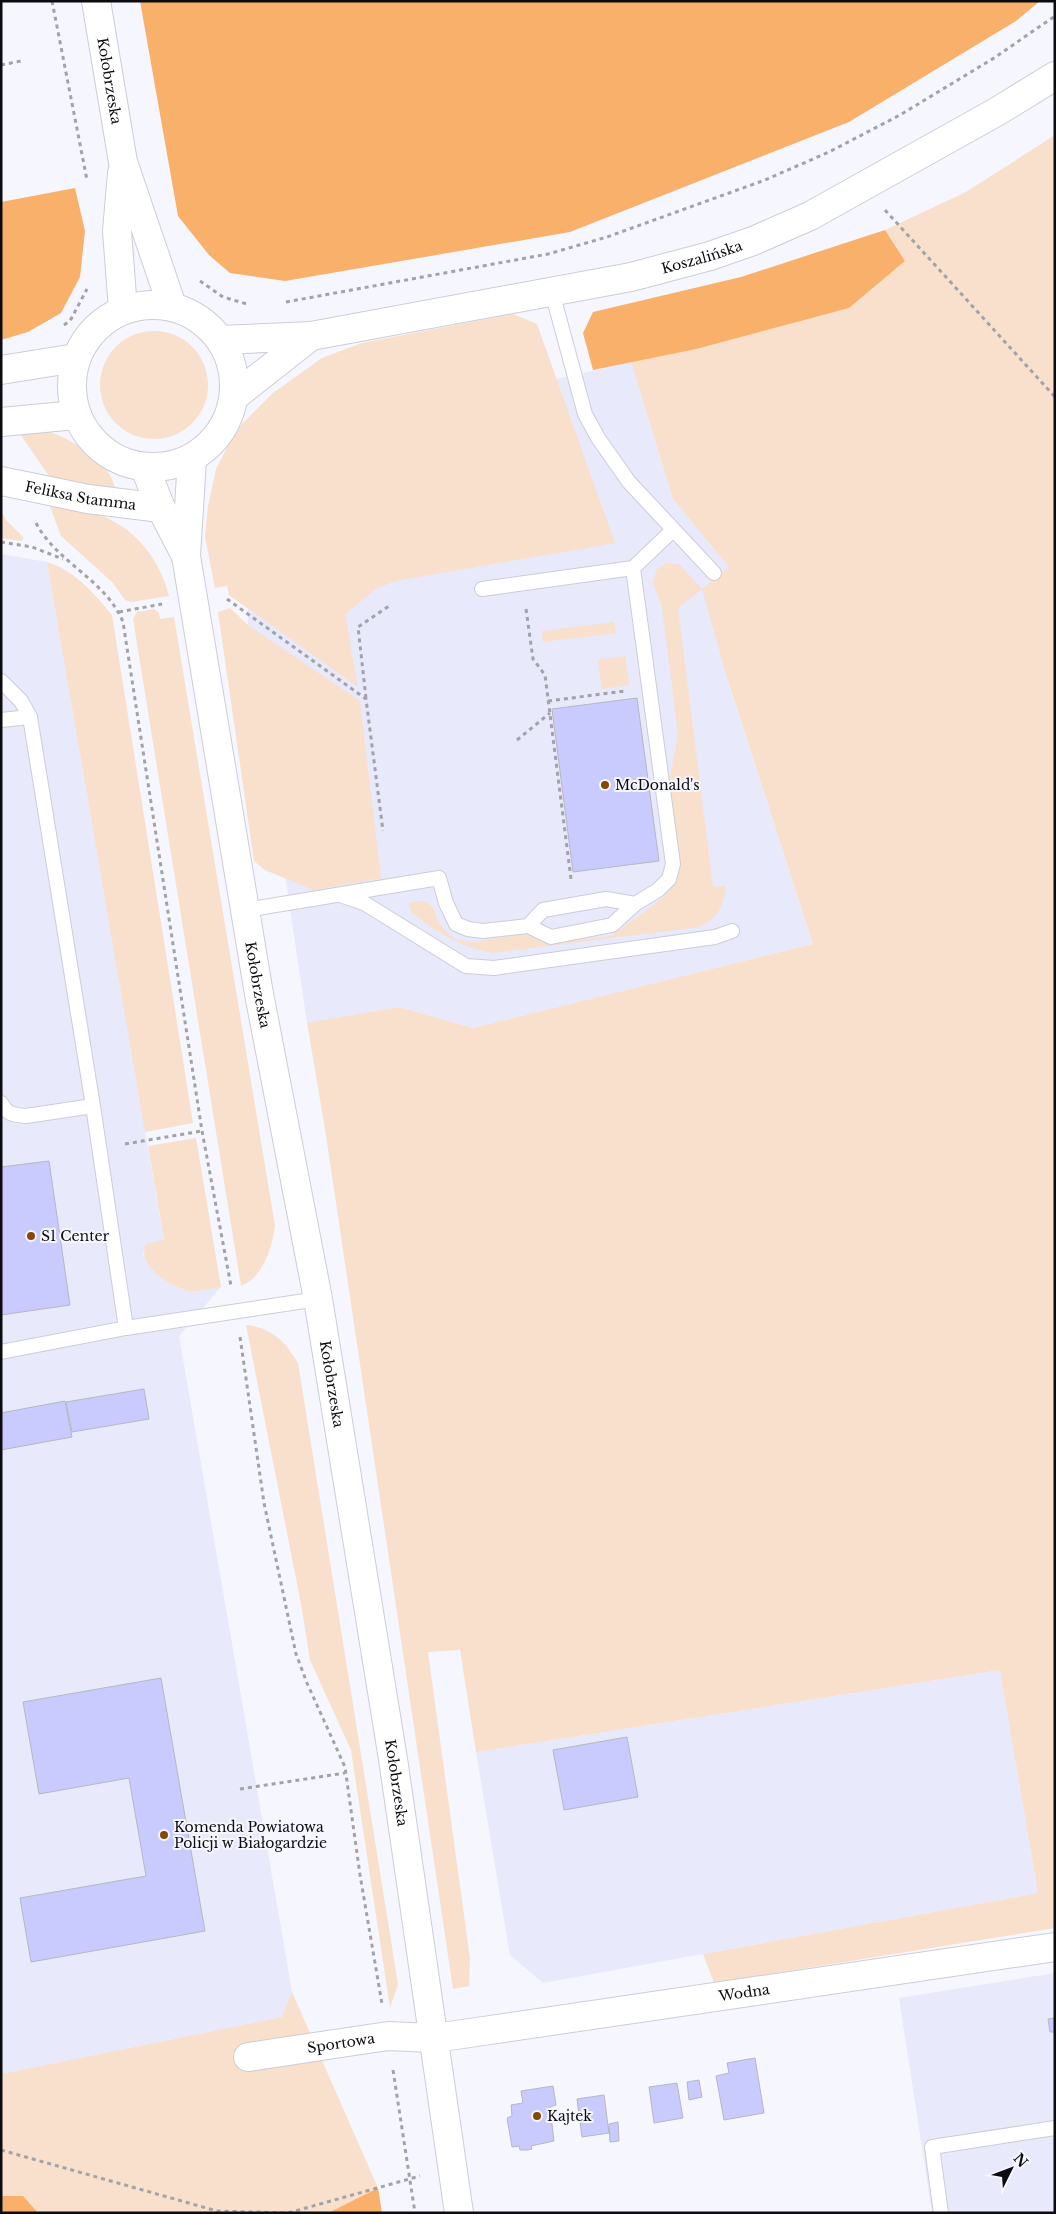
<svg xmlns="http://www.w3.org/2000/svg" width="1056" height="2214" font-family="'Libre Baskerville',serif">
	<rect width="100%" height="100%" fill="#f6f6fe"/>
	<path fill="#e8e9fb" d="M631,362L673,499L729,567L728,682L813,944L473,1028L399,1007L307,1023L248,625V609L556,379Z
		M1,554L47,562L164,1241L146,1244L143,1255L162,1278L181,1289L190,1291L221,1287L179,1336L292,1992L282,2017L1,2074Z
		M1000,1670L1038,1893L543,1983L510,1955L476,1752Z
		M1055,1973V2213H932L899,1998Z"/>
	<path fill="#f8e0cc" d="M1055,135V1928L714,1983L703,1954L1038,1893L1000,1670L476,1752L460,1650L428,1652L470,1959L469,1986L453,1989L325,1129L307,1023L399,1007L473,1028L813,944L728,681L702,589L678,608L713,887L726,886C722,908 720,916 699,927L492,953C461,947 437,932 412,913L409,903L418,901L427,902L434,909L437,919L443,928L455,939L473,942L523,934L551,943L611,936L663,898L675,884L680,865L669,782L678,734L662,607L653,583L656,570L666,563L680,565L702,589L729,567L673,499L631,362L849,308L905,261L885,230L966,192Z
		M513,314L537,324L615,543L395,581L376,589L345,614L358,687L229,595L227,586L215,588L205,537L208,506L216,469L236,430L273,393L322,358L362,343Z
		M100 385a54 54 0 1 1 108 0a54 54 0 1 1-108 0Z
		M16,428C26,429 37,428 47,431C70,438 112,463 115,489L113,491L51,479Z
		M49,504C66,507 85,509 102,516C137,530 160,560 169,596L131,602L125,600L113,583L61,536Z
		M1,511L6,520L24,538L22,541L1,538Z
		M47,562C74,570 95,594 112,615L193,1123L145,1132Z
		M230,608L248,625L360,701L381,878L313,890L265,870L254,861L218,612Z
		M154,609L159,613L160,619L174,617L275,1226C272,1248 263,1277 241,1286L133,619L137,612Z
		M614,622L616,633L543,642L542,631Z
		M625,656L629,685L602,689L598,660Z
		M196,1138L221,1287C211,1288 199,1292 189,1291C172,1288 135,1264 146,1244L164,1240L148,1146Z
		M246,1325C271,1327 286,1342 298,1363L398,1984L390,2008L351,1750L310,1660L301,1604Z
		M292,1992L378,2188L328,2213H1V2074L282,2017Z"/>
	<path fill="#f9b06b" d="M140,1H1040L1016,21L849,122L570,232L285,281L230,273L209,255L178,216Z
		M75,188L85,231L80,277L61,313L28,332L1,340V202Z
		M885,230L905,261L849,308L696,349L593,370L583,333L593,312L741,277Z
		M378,2188L382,2213H328Z
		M1,2196H23L38,2213H1Z"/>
	<path fill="#c9cafe" stroke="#b7b7c1" d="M637,698L659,861L573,872L552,709Z
		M49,1161L70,1305L1,1315V1167Z
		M144,1389L149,1419L72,1432L66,1402Z
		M65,1401L72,1437L1,1450V1413Z
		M161,1678L205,1931L31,1962L20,1898L146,1876L129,1778L39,1794L23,1702Z
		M627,1737L638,1797L564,1810L553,1750Z
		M1055,2018V2032H1050L1048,2019Z
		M755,2058L764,2113L724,2120L716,2076L729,2073L727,2063Z
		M699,2080L702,2097L689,2100L687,2082Z
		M677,2083L683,2118L654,2123L649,2087Z
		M553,2086L556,2105L550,2107L554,2141L531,2146L532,2149L527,2150H520L519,2146L512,2147L507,2118L512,2116L511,2105L523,2103L521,2091Z
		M604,2095L609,2133L582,2137L577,2099Z
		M618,2122L619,2141L610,2142L609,2124Z"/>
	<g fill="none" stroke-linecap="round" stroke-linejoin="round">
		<defs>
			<path id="lane" d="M552,292L585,414L598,438L629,482L714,573
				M482,589L633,568L673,530
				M1,681L21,701L30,717
				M1,720L30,717L93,1106
				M340,895L364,903L466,966L494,968L715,937L732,931
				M246,910L439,878L446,903L456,924L468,929L483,931L528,926L551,937L612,925L635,904L658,890L669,879L673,864L633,568
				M528,926L543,910L606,899L635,904
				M1,1103C7,1114 13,1115 26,1116L93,1106L126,1328
				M1,1352L126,1328L318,1299
				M941,2213L932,2147L1055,2128"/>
			<g id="street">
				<path d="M1,370L76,358"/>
				<path d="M1,422L76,415"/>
				<path id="s1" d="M1,481L88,499L161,508"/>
				<path id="s2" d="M248,2057L388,2036L433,2038L456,2035L1055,1947"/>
			</g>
			<g id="secondary">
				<path id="s3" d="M96,1L123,162L172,306"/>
				<path d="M122,173L117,231L123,310"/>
				<circle cx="153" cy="386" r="81"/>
				<path id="s4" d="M221,340L311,336L631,277L710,256L753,241L810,216L998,111L1055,76"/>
				<path d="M235,396L311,336"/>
				<path id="s5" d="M192,459L186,556L259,994L318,1299L393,1759L459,2213"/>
				<path d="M145,468L161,508L186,556"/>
			</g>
		</defs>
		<use href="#lane" stroke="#cccdd7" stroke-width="16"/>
		<use href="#street" stroke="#cccdd7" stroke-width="30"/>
		<use href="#secondary" stroke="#cccdd7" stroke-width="30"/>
		<path stroke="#a2a2a9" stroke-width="3" stroke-dasharray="4 4" stroke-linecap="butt" d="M52,1L87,180
			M1,65L21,61
			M885,210L1055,397
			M200,281L223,297L247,304
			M286,302L548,254L607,237L765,180L829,152L900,115L994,58L1055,16
			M64,325L70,321L87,289
			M36,523C57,563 106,580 123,622L202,1131L231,1286
			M1,542L32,547L63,559
			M227,599L366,699L383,831
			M526,609L533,659L545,675L571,879
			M119,612L162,604
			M366,698L358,627L389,606
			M548,701L625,691
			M517,740L550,713
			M125,1144L202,1131
			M240,1337L264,1503L296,1654L307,1683L345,1767L360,1875L382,2004
			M240,1789L345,1773
			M393,2070L415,2213
			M1,2150L217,2211L288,2213L420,2176"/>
		<use href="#lane" stroke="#fff" stroke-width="14"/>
		<use href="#street" stroke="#fff" stroke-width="28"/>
		<use href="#secondary" stroke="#fff" stroke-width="28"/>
	</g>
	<g fill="#844b00" stroke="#f6f6fe" stroke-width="2">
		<circle cx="605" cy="785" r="5"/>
		<circle cx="31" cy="1236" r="5"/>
		<circle cx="164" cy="1835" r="5"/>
		<circle cx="537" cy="2116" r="5"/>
	</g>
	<g text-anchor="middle" stroke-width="4" stroke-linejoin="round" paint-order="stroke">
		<g font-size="14" fill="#0c0c10" stroke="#f6f6fe">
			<text dy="5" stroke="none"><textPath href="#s3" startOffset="81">Kołobrzeska</textPath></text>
			<text dy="5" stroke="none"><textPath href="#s4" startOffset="489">Koszalińska</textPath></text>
			<text dy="5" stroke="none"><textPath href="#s1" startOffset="81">Feliksa Stamma</textPath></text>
			<text dy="5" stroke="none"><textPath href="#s5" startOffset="532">Kołobrzeska</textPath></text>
			<text dy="5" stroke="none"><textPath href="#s5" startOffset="938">Kołobrzeska</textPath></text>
			<text dy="5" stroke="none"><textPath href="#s5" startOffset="1342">Kołobrzeska</textPath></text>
			<text dy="5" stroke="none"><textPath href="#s2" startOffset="501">Wodna</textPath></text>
			<text dy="5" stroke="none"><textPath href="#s2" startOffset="94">Sportowa</textPath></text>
		</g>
		<g font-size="14" fill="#0c0c10" stroke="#f6f6fe" text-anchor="start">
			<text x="615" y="790">McDonald's</text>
			<text x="41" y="1241">S1 Center</text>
			<text x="174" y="1832">Komenda Powiatowa<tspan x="174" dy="16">Policji w Białogardzie</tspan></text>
			<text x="547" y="2121">Kajtek</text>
		</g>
	</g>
	<rect width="1056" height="2214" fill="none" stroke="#0c0c10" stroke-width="5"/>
	<g transform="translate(1011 2169) rotate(48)" stroke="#f6f6fe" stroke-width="4" paint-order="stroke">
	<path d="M0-4L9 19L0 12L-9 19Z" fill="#0c0c10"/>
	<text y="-8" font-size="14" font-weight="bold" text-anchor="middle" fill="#0c0c10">N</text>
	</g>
</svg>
